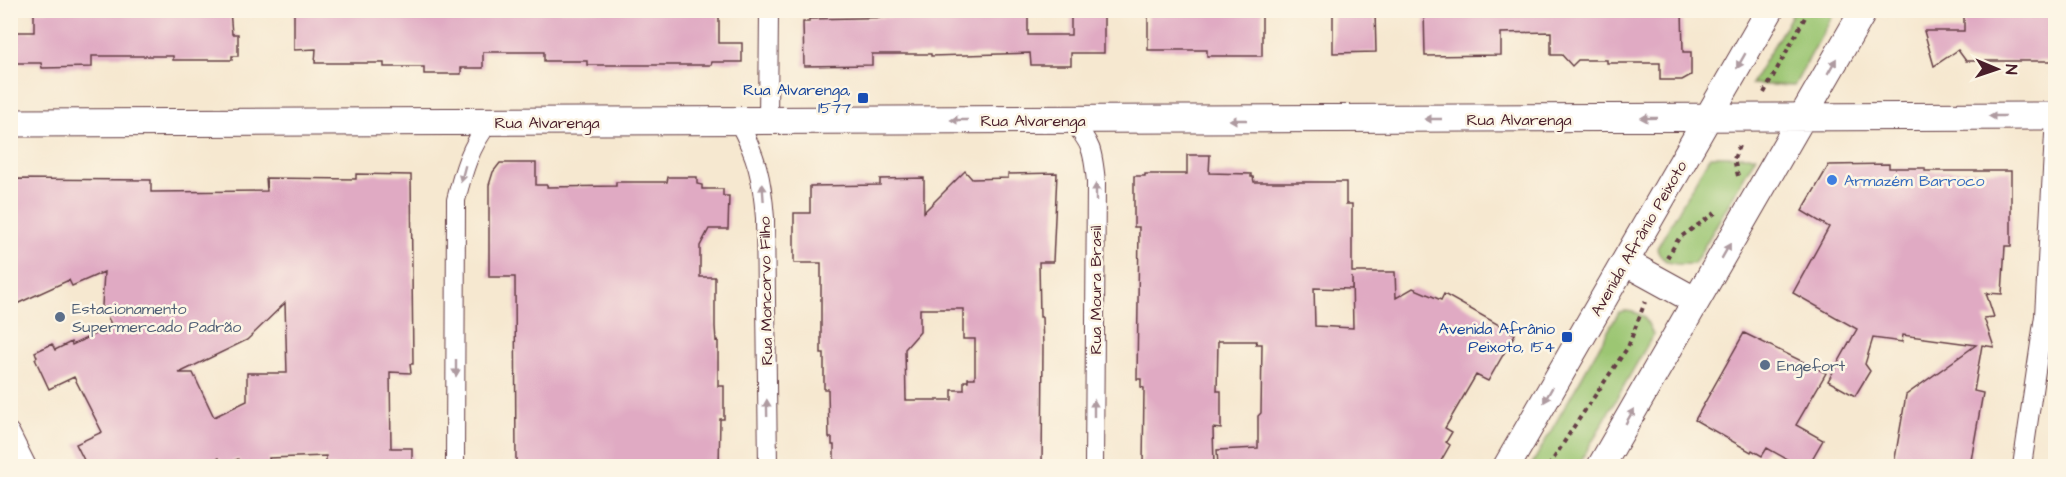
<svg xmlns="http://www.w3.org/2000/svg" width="2066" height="477" font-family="'Architects Daughter',sans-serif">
	<rect width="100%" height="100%" fill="#fcf5e5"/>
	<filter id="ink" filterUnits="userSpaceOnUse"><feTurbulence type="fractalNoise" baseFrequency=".0167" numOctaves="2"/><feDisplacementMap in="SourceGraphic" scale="12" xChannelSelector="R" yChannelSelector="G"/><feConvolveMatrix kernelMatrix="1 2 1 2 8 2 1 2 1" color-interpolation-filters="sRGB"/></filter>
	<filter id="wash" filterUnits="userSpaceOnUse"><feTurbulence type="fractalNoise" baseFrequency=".008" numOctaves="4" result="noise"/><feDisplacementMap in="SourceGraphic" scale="24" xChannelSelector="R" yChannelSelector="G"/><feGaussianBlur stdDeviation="1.35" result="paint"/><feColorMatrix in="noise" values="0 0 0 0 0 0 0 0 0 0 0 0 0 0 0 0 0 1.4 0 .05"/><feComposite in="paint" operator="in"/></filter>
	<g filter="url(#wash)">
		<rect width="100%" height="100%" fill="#f6e8d0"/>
		<path fill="#9cc673" stroke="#73724f" stroke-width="1.5" d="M1795,10L1835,11L1794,86L1751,84Z
			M1710,156H1756L1694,264C1678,265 1662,266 1657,248Z
			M1626,311C1644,312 1647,320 1653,335L1578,466H1531L1619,312Z"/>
		<g id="blocks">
			<path fill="#e0aac3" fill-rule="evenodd" d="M230,10L232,34H238V56H232V60H173V56H92V67L42,68L41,63H10V32H34V11Z
				M294,10L719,11V43H742V62H712L711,65H587V61H544V52H483V68H461V74H424V67H384V63H315L316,49L294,50Z
				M902,10H1028V35H1071V10H1104V53H1071V65H1031L1030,53L931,56V54H872V65L804,66L803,22H809V19L902,17Z
				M1148,10H1262V56H1207V50H1148Z
				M1333,10H1375L1376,52L1333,53Z
				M1424,10H1682L1683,52H1691V75L1682,80H1660V63H1607V60H1578L1572,66L1562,55H1551V32L1501,33V55L1425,56Z
				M1964,10H2055V61H1966L1958,50L1934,66L1924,31H1964Z
				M1187,155H1210L1209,173L1251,174V177H1253L1254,182H1346V204H1352V272H1395L1396,298L1413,288L1441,300L1444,294L1515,334L1488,381L1476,375L1445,428L1452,432L1446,442L1450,445L1438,466H1218L1217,450L1258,448V416L1261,413L1262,344H1256L1257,341H1218L1217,391H1221V429L1213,428L1214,466H1143L1144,388L1141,387V379H1137L1139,227H1134V176H1145V174H1187ZM1352,277L1353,328L1315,326L1314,288L1352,289Z
				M500,163H536V185H547V187L616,186V182H667L668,177H697V184L702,185V189H723V196H729L728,229H709L700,246V277H715V327L716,341L718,340V386H724V419H720L719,466H516L515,277H489V185L493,172Z
				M1889,164V168H1925V171H2011V246H2005L2002,294L1986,293L1994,317L1984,318L1994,347L1982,345L1974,391L1983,393L1970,466H1909L1894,464L1906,395L1976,345L1903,335L1902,342L1873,338L1865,364L1870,371L1855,396L1828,381L1857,329L1793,293L1829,227L1802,211L1829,165Z
				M965,171L972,179L1008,178V174L1057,173L1053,262H1039L1040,317H1042L1043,347L1042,466H834V445H832V438H829L828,389H824V353H821V263H794V213H810V186L880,185V179L924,178V212ZM920,309H963V339H975V378H968V381H964V390H952V400H906L905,349L920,332Z
				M356,174L411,175L413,364H410L411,373L390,372L391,448H412V466H326V456L269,458L270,466H241L238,459L223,466L219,458L201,466H87L76,444L102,432L74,377L49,389L35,359L37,357L35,352L52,344L55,350L71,342L72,345L112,326L102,306L104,272L72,286L69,280L10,307V179L151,180V192L267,191L266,178L356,179ZM285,303L287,373H247V401L214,417L193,373H179L247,340Z
				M1744,333L1826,373L1796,425L1823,440L1808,466H1799L1767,448L1762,456L1752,450L1751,452L1695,420Z"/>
		</g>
	</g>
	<g filter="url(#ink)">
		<use href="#blocks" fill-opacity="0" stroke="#643d44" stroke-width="1.5"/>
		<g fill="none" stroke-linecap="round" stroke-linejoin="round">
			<defs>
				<path id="minor" d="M768,120L769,10
					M1071,120C1092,144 1093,151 1096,182L1094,466
					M738,121C757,157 762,178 765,218L768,466
					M10,432L27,466
					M455,466L456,200C463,172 470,146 489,123
					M2022,466L2044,316L2055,116"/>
				<path id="secondary" d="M10,123L2056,116
					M1625,262L1696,301
					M1507,466L1770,10
					M1601,466L1864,10"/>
			</defs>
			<use href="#minor" stroke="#643d44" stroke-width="20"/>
			<use href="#secondary" stroke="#643d44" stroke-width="29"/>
			<path stroke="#643d44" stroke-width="4" stroke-dasharray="4.5 4.5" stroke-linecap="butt" d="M1764,93L1809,10
				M1738,176L1734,159L1740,143
				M1667,258L1679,238L1718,211
				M1549,466L1573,428L1628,347L1645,302"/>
			<use href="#minor" stroke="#fff" stroke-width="18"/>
			<use href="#secondary" stroke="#fff" stroke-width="27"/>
		</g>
		<defs><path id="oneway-solid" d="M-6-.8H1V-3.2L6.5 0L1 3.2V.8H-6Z" transform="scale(1.5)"/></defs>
		<g fill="#ae9aa0">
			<use href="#oneway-solid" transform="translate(1741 61) rotate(120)"/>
			<use href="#oneway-solid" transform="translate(1832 66) rotate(-60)"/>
			<use href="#oneway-solid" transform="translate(1997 116) rotate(180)"/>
			<use href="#oneway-solid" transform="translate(1649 118) rotate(179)"/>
			<use href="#oneway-solid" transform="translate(1433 119) rotate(180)"/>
			<use href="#oneway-solid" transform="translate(959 120) rotate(180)"/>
			<use href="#oneway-solid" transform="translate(1238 120) rotate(180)"/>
			<use href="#oneway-solid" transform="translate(463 174) rotate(105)"/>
			<use href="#oneway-solid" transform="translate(763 192) rotate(-94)"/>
			<use href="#oneway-solid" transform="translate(1096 192) rotate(-90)"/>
			<use href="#oneway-solid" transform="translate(1726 251) rotate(-60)"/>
			<use href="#oneway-solid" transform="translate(456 368) rotate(90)"/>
			<use href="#oneway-solid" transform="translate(1548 395) rotate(120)"/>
			<use href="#oneway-solid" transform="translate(767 408) rotate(-91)"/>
			<use href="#oneway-solid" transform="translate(1094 408) rotate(-90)"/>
			<use href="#oneway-solid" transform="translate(1630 416) rotate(-60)"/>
		</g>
	</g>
	<g fill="#1a4fb4" stroke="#fcf5e5" stroke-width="2">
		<rect x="857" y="92" width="12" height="12" rx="3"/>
		<rect x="1561" y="331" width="12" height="12" rx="3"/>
	</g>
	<circle fill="#3f7fe0" stroke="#fcf5e5" stroke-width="2" cx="1832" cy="180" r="6"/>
	<g fill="#5c6f8a" stroke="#fcf5e5" stroke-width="2">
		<circle cx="60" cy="317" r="6"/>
		<circle cx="1765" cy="365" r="6"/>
	</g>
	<g text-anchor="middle" stroke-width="5" stroke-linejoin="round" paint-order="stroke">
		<g font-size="16" fill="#164399" stroke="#fcf5e5" text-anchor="end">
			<text x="851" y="95">Rua Alvarenga,<tspan x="851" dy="18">1577</tspan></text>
			<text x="1555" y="334">Avenida Afrânio<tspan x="1555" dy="18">Peixoto, 154</tspan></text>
		</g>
		<g font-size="16" fill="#4a1f2b" stroke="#fcf5e5">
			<text x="1519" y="125">Rua Alvarenga</text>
			<text x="1033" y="126">Rua Alvarenga</text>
			<text x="547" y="128">Rua Alvarenga</text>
			<text transform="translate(1638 238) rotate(-60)" y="6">Avenida Afrânio Peixoto</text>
			<text transform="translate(1095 290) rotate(-90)" y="6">Rua Moura Brasil</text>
			<text transform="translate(765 291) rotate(-91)" y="6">Rua Moncorvo Filho</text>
		</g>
		<g font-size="16" fill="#366cbe" stroke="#fcf5e5" text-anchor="start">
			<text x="1844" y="186">Armazém Barroco</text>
		</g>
		<g font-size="16" fill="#4e5e75" stroke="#fcf5e5" text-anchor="start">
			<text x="72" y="314">Estacionamento<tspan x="72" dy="18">Supermercado Padrão</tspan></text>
			<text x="1777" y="371">Engefort</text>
		</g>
	</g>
	<rect width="2066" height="477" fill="none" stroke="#fcf5e5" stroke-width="36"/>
	<g transform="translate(1997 69) rotate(92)" stroke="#fcf5e5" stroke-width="4.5" paint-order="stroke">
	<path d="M0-4.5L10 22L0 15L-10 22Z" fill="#4a1f2b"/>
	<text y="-9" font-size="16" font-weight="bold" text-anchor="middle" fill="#4a1f2b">N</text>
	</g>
</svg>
